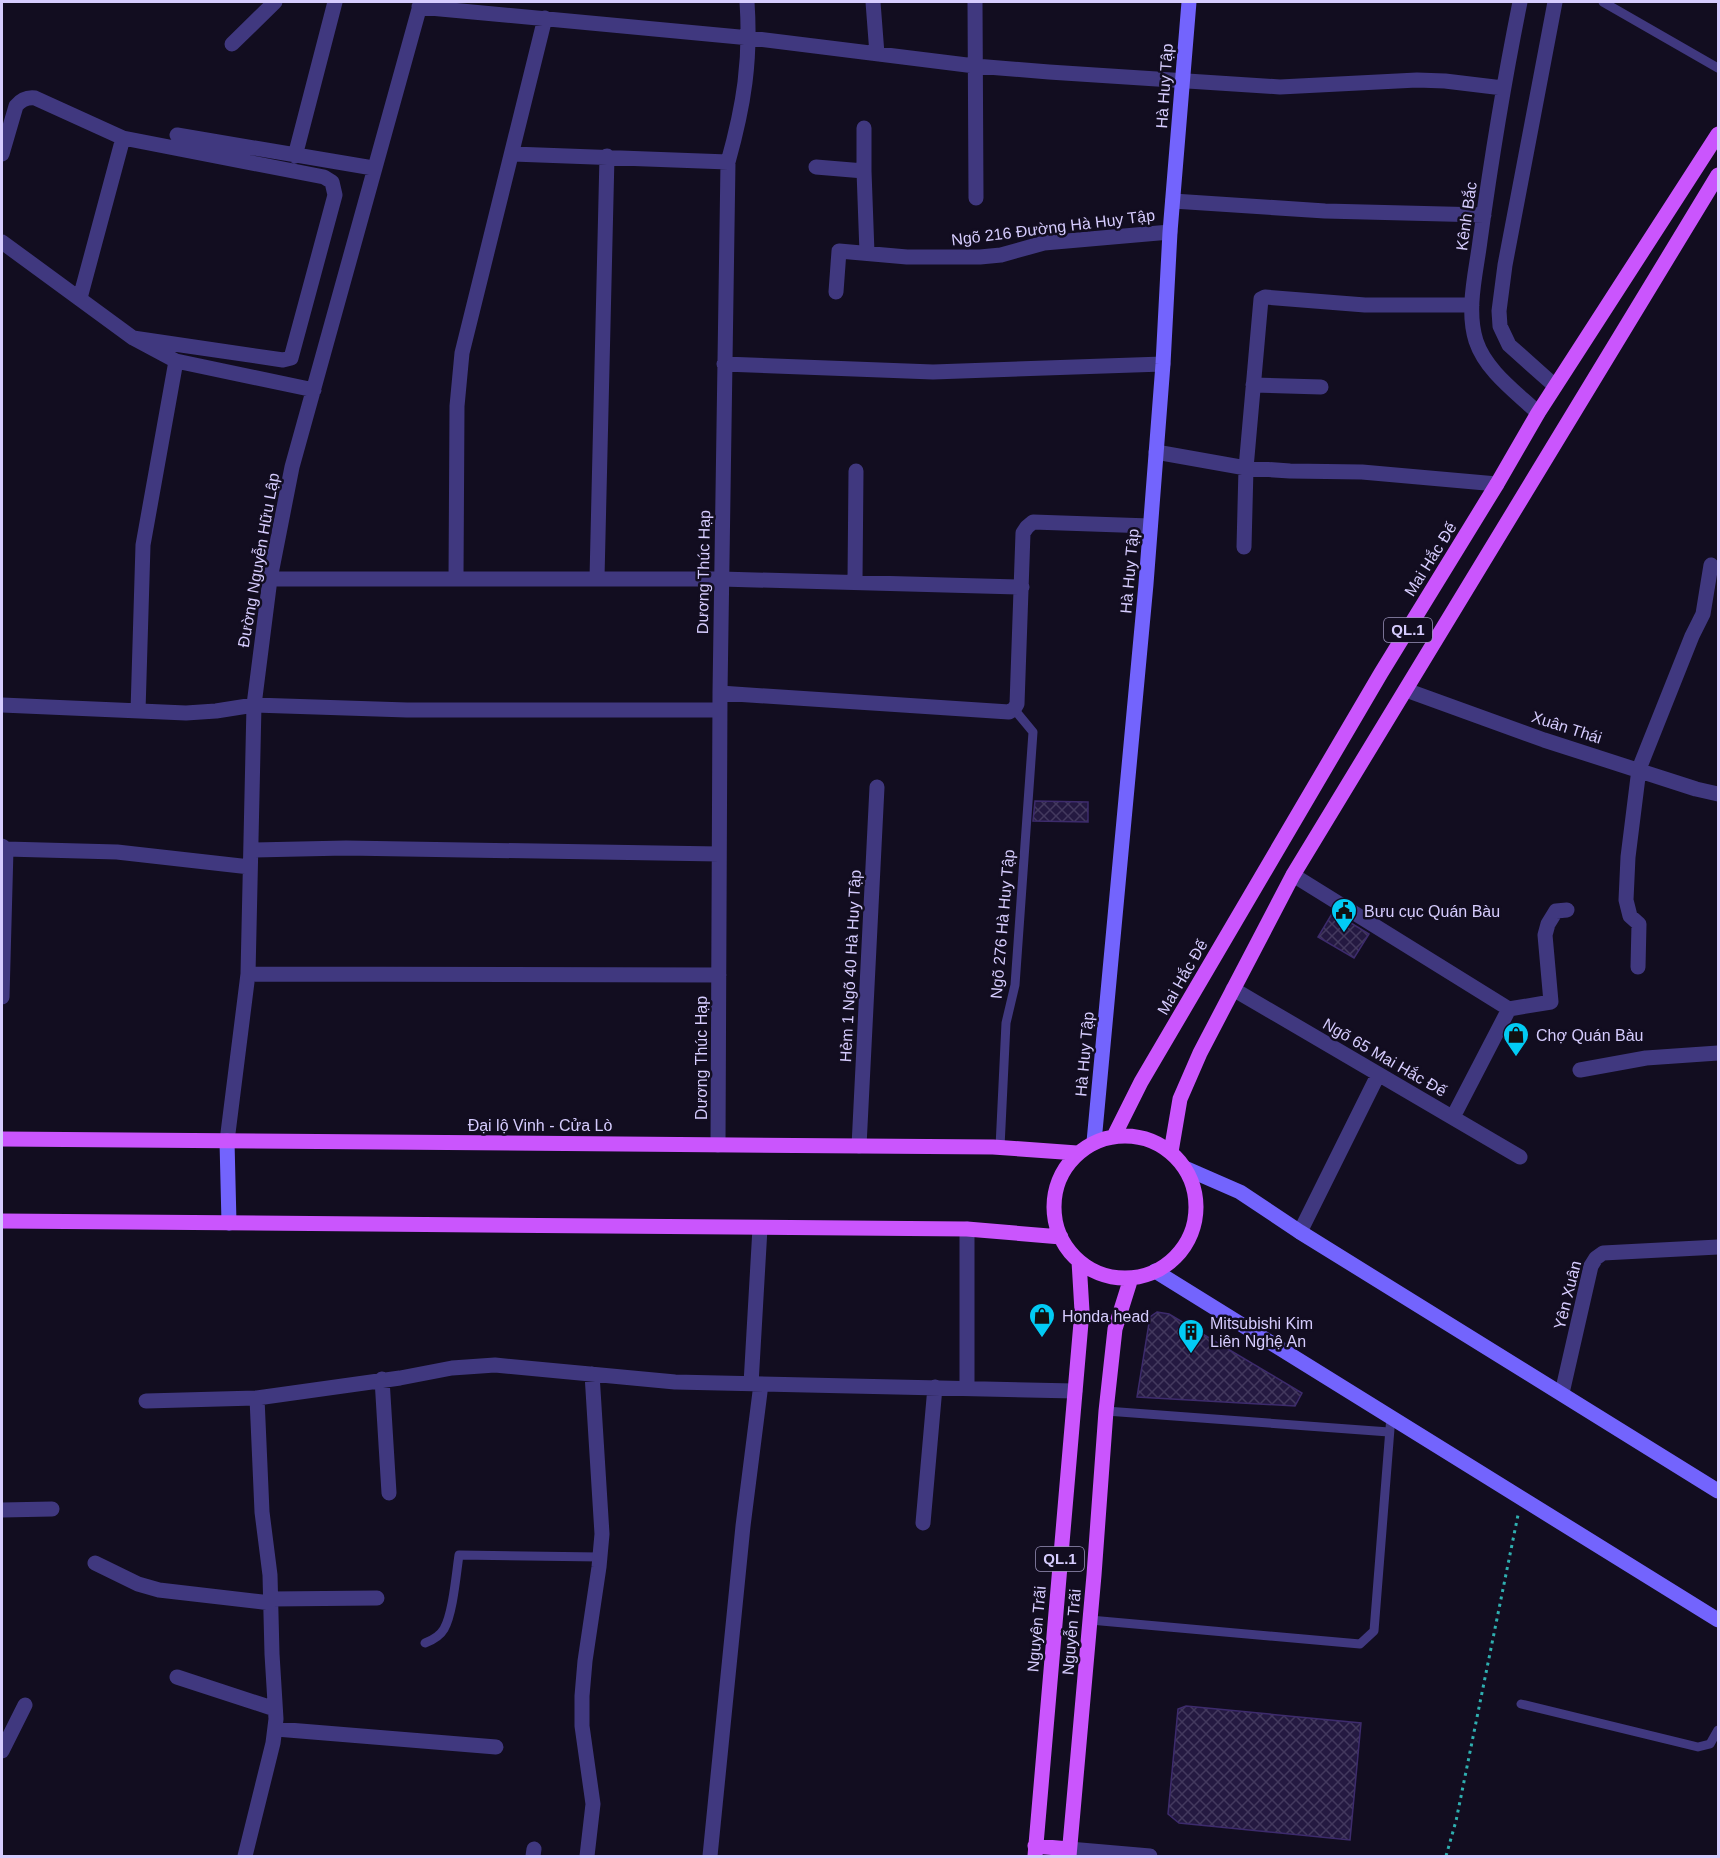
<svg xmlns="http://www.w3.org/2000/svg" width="1720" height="1858" font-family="Arial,sans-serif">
	<defs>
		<pattern id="building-cross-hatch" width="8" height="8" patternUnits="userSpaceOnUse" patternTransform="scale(1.5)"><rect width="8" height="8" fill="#241941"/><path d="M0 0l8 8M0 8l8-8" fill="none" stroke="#43395e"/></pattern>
	</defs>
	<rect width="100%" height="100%" fill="#120d20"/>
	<path fill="url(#building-cross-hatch)" stroke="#3d2b6c" stroke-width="1.5" d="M1035,801L1088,802V822L1033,821Z
		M1333,912L1369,934L1354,958L1318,937Z
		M1157,1312L1169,1314L1302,1393L1295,1406L1137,1397L1150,1317Z
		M1186,1706L1361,1723L1350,1840L1179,1823L1168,1814L1178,1709Z"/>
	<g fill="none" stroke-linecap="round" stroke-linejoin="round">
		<path stroke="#2fafb0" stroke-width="3" stroke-dasharray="3 4.5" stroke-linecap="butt" d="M1446,1856L1456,1821L1518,1515"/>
		<path stroke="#40387f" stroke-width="9" d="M1603,2L1718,68
			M1000,1147L1006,1023L1015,985L1033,732L1014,709
			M1106,1411L1389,1432
			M1090,1620L1360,1644L1374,1631L1391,1416
			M425,1643C433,1640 440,1636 444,1629C453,1613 456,1575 459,1555L600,1557
			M1521,1704L1698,1747L1710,1744L1718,1730"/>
		<path stroke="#40387f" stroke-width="15" d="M873,2L877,54
			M975,2L976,198
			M1520,2C1504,81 1491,161 1480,241C1476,273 1466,309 1476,341C1486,371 1516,392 1538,413
			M1555,2L1505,265L1499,311L1500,326L1509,345L1555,386
			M419,7L750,38L975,66L1049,72L1280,87L1417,80L1445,81L1503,88
			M232,44L275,2
			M177,135L373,168
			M2,154L16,106C21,100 27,97 35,98L123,138L324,177L332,182L335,195L291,358L283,360L133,338
			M513,154L728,162
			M295,156L335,2
			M816,167L864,171L867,253
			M864,171V128
			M1173,201L1325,211L1484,215
			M2,242L133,338L176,361L143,545L138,711
			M836,292L839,251L907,257H980L1001,255L1044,243L1170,232
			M80,298L123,138
			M176,361L314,390
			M724,364L933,372L1163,364
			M1253,385L1321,387
			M1156,452L1246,468L1290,471L1362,472L1497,484
			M1244,547L1246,468L1261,299L1265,297L1365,305H1472
			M456,578L457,406L462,353L545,18
			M597,578L607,156
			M270,579H721L1022,587
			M855,581L856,471
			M1406,690L1544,740L1696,789L1718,794
			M720,693L1009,712L1014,709L1017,704L1023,533L1027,527L1033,522L1150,526
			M2,705L186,713L216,711L254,705L407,710H720
			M2,846L6,849L2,997
			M6,849L117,852L250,867
			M251,850L346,848L719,854
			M1293,875L1509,1009L1453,1117
			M1638,967L1639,924L1630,916L1626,900L1628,857L1639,769L1692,636L1703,614L1711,565
			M248,974L719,975
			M1233,989L1520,1157
			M1509,1009L1551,1002L1545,935L1548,924L1556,911L1567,910
			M1580,1070L1646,1058L1718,1053
			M227,1141L248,974L254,705L270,579L292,467L421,2
			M718,1145L720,693L728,162C744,105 751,60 747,2
			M859,1146L877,787
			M967,1229V1388
			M1300,1232L1378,1075
			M382,1379L389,1493
			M751,1384L760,1228
			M1562,1393L1591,1266L1596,1258L1603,1253L1718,1247
			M146,1401L257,1398L400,1378L452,1368L495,1365L675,1382L1075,1391
			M2,1510L52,1509
			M923,1523L935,1387
			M95,1563L138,1584L159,1590L271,1603
			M271,1599L377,1598
			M177,1677L275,1709
			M276,1729L496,1747
			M2,1751L25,1705
			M1069,1849L1150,1856
			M245,1856L273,1743L276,1719L272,1654L270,1575L262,1512L257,1398
			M533,1856L534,1849
			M587,1856L593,1804L582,1726V1696L585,1661L599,1567L602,1534L592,1374
			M710,1856L743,1526L761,1384"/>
		<path stroke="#7364fd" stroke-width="15" d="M227,1141L229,1223
			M1094,1142L1146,584L1163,364L1170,232L1189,2
			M1185,1168L1240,1192L1300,1232L1718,1491
			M1155,1271L1718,1620"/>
		<path stroke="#ca55fd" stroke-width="15" d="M1054 1207a71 71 0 1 1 142 0a71 71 0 1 1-142 0Z
			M1114,1136L1141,1082L1381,673L1497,484L1538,413L1718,134
			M2,1139L993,1147L1077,1153
			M1171,1152L1180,1099L1200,1053L1293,875L1718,175
			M2,1221L967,1229L1061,1237
			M1035,1846L1069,1849
			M1035,1856L1082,1311L1079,1261
			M1069,1856L1094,1575L1106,1411L1115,1329L1131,1278"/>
	</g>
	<defs>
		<symbol id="civic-pin" viewBox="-11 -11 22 30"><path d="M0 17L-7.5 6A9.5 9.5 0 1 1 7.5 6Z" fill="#02cbf4" stroke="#120d20"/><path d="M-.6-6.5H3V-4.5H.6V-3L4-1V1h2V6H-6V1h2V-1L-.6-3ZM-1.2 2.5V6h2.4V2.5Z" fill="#111"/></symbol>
		<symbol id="shop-pin" viewBox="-11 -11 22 30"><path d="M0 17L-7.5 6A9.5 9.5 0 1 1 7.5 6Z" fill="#02cbf4" stroke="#120d20"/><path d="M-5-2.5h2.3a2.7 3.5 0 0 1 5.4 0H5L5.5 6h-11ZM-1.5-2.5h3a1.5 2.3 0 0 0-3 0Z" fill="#111"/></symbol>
		<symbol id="building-pin" viewBox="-11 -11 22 30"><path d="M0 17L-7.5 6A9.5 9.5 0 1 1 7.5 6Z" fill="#02cbf4" stroke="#120d20"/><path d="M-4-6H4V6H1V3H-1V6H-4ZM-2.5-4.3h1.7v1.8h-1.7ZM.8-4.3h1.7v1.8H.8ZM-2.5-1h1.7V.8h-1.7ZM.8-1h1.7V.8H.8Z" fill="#111"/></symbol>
	</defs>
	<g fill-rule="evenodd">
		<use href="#civic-pin" x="1329" y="896" width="30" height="40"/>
		<use href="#shop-pin" x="1501" y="1020" width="30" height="40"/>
		<use href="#shop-pin" x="1027" y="1301" width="30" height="40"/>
		<use href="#building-pin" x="1176" y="1317" width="30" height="40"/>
	</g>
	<g text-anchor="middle" stroke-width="5" stroke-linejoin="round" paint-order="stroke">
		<g fill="#120d20" stroke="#9b93bb" stroke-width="1.5">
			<rect x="1384" y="618" width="48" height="24" rx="4.5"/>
			<rect x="1036" y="1547" width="48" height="24" rx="4.5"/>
		</g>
		<g font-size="15" font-weight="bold" fill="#d6ccfe">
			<text x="1408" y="635">QL.1</text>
			<text x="1060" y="1564">QL.1</text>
		</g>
		<g font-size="16" fill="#d6ccfe" stroke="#120d20">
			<text transform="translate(1164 86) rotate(-86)" y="6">Hà Huy Tập</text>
			<text transform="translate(1466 216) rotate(-82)" y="6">Kênh Bắc</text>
			<text transform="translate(1053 227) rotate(-7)" y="6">Ngõ 216 Đường Hà Huy Tập</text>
			<text transform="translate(1430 559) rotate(-58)" y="6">Mai Hắc Đế</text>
			<text transform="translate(258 560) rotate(-80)" y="6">Đường Nguyễn Hữu Lập</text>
			<text transform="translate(1129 571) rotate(-85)" y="6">Hà Huy Tập</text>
			<text transform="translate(703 572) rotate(-89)" y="6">Dương Thúc Hạp</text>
			<text transform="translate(1567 727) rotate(18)" y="6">Xuân Thái</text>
			<text transform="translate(1002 924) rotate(-85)" y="6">Ngõ 276 Hà Huy Tập</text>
			<text transform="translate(850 966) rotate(-87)" y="6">Hẻm 1 Ngõ 40 Hà Huy Tập</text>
			<text transform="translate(1182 977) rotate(-60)" y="6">Mai Hắc Đế</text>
			<text transform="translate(1084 1054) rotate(-85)" y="6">Hà Huy Tập</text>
			<text transform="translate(1385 1057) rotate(30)" y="6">Ngõ 65 Mai Hắc Đế</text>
			<text transform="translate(701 1058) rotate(-90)" y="6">Dương Thúc Hạp</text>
			<text x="540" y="1131">Đại lộ Vinh - Cửa Lò</text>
			<text transform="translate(1567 1295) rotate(-76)" y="6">Yên Xuân</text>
			<text transform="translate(1036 1629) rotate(-85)" y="6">Nguyên Trãi</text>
			<text transform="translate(1071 1632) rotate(-85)" y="6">Nguyễn Trãi</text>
		</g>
		<g font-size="16" fill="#d6ccfe" stroke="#120d20" text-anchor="start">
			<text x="1364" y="917">Bưu cục Quán Bàu</text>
			<text x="1536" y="1041">Chợ Quán Bàu</text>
			<text x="1062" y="1322">Honda head</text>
			<text x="1210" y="1329">Mitsubishi Kim<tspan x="1210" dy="18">Liên Nghệ An</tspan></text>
		</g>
	</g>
	<rect width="1720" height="1858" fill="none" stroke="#d6ccfe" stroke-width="6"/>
</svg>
